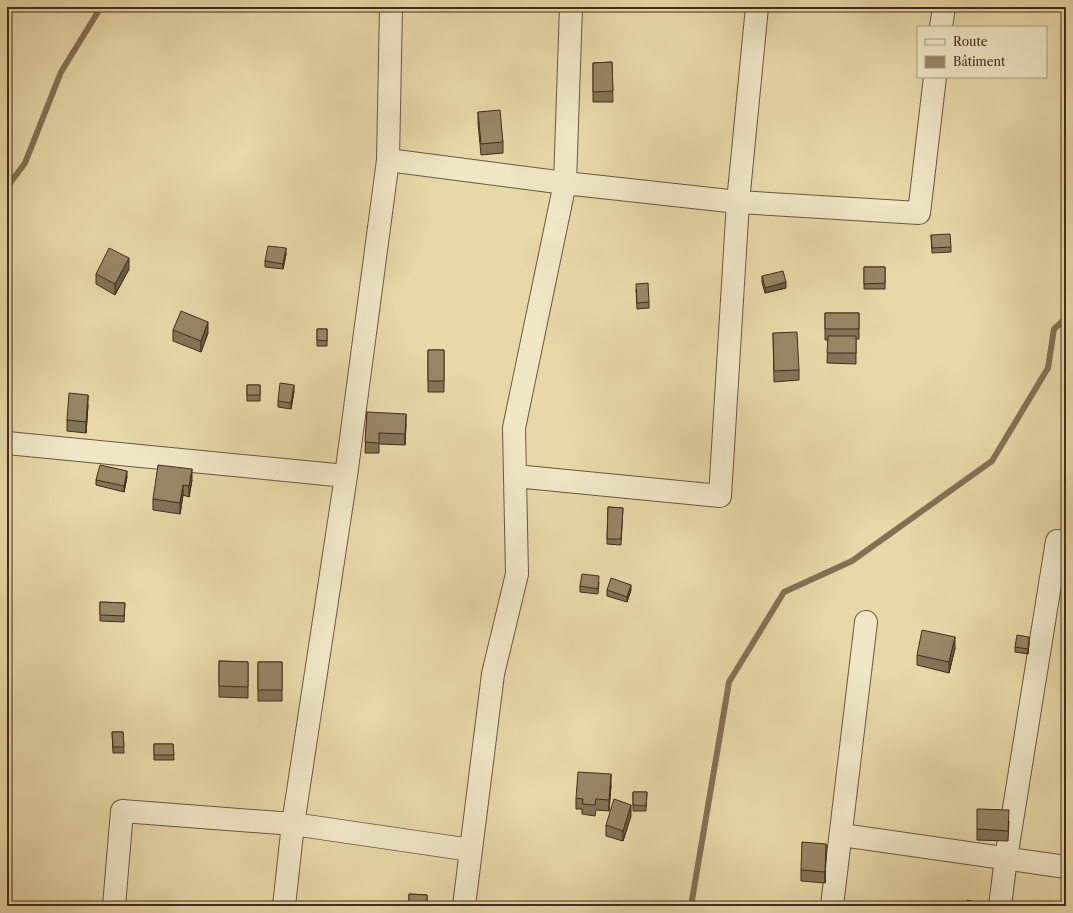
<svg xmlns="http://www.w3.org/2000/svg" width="1073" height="913" font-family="'Libre Caslon Text',serif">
	<rect width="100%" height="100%" fill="#e7d8a7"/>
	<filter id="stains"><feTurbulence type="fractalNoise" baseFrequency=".005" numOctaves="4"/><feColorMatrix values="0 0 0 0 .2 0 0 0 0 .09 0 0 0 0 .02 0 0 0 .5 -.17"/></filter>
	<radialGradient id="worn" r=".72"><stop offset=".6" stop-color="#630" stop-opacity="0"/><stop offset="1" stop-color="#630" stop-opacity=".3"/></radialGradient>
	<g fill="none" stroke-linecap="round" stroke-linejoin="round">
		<path stroke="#837154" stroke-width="6" d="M7,187L25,163L61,72L101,7
			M691,906L729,682L784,592L852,561L992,461L1048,368L1054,329L1066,318"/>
		<defs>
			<path id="minor" d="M941,27L944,7
				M388,160L565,183L738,202L919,213L935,77
				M7,443L346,476
				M515,476L720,496L738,202L757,7
				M842,835L1066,867
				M114,906L122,811L293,824L471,850
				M284,906L293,824L346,476L388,160L391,7
				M464,906L493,674L517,574L514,428L565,183L571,7
				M832,906L866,622
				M1000,906L1006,858L1057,541L1066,542"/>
		</defs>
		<use href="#minor" stroke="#6b5840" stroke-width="24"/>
		<use href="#minor" stroke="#efe6c6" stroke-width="22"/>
	</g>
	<path fill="#837357" stroke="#422d1d" d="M612,62L613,102H593V63Z
		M478,112L503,142V153L481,155L478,123Z
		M931,235L951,247V252L932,253Z
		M1066,238V250L1064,244V239Z
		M286,254L283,269L265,267V261Z
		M864,267H885V289H864Z
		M129,269L115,295L96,284V274Z
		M762,276L786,288L765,293L762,282Z
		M636,289L649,302V308L637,309Z
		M825,313H859V339H856V364L827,363L828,340H825Z
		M317,329H327V346H317Z
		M173,330L208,333L201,352L173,341Z
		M773,333L799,370V380L774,382Z
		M428,350H444V392H428Z
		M247,385H260V401H247Z
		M294,391L291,409L278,407V401Z
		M88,405L86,433L67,431V420Z
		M367,412L406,424L405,445L379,444V453H365Z
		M127,477L124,492L96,485V480Z
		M192,480L189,497L183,495L180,514L153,510V499Z
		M608,507L623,508L621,545L607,544Z
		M599,582L598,594L580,592V586Z
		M607,590H631L627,602L607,596Z
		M100,602L125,603L124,622L100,621Z
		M1029,643L1028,654L1015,652V647Z
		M955,648L949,673L917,665V655Z
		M219,661L248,662V698L219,697Z
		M258,662H282V701H258Z
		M112,732H123L124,753H113Z
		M154,744H173L174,760H154Z
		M611,785L609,811L596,810L595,816L582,814V809H576V798Z
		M633,792H647L646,811H633Z
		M631,816L623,841L606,836V825Z
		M1009,821L1008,841L977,840V829Z
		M826,854L825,883L801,881V870Z
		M409,894L427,895V906H409Z"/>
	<path fill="#6a5e47" stroke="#422d1d" d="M286,248V254L283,269V264Z
		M129,258V269L115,295V284Z
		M786,282V288L765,293V288Z
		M208,322V333L201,352V341Z
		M294,385V391L291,409V403Z
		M88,395V405L86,433V422Z
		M406,414V424L405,445V434Z
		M192,469V480L189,497V486Z
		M127,471V477L124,492V486Z
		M183,485V495L180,514V503Z
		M631,585V590L627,602V597Z
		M955,637V648L949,673V662Z
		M1029,637V643L1028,654V649Z
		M611,774V785L609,811V800Z
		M631,805V816L623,841V831Z
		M826,844V854L825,883V872Z"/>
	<path fill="#988665" stroke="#422d1d" d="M612,62L613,91L593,92V63Z
		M500,110L503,142L481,144L478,112Z
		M950,234L951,247L932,248L931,235Z
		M1066,238V245L1064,239Z
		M268,246L286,248L283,264L265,261Z
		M109,248L129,258L115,284L96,274Z
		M864,267H885V283L864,284Z
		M783,271L786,282L765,288L762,276Z
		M648,283L649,302L637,303L636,284Z
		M181,311L208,322L201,341L173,330Z
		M825,313H859V329H825Z
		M317,329H327V341L317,340Z
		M797,332L799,370L774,371L773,333Z
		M828,336H856V353H827Z
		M428,350H444V381H428Z
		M280,383L294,385L291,403L278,401Z
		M247,385H260V395H247Z
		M69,393L88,395L86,422L67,420Z
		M367,412L406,414L405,434L379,433V443L365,442Z
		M100,465L127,471L124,486L96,480Z
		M158,465L192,469L189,486L183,485L180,503L153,499Z
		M608,507L623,508L621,539H607Z
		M582,574L599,576L598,589L580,586Z
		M611,578L631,585L627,597L607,590Z
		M100,602L125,603L124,616L100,615Z
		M922,630L955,637L949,662L917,655Z
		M1017,635L1029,637L1028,649L1015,647Z
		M219,661L248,662V687L219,686Z
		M258,662H282V690H258Z
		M112,732H123L124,747H113Z
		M154,744H173L174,755H154Z
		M578,772L611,774L609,800L596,799L595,805L582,804L583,799L576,798Z
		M633,792H647L646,806L633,805Z
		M614,799L631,805L623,831L606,825Z
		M977,809L1009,810L1008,831L977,829Z
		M802,842L826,844L825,872L801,870Z
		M409,894L427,895V905H409Z
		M967,900L988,905V906H965Z"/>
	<rect width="1073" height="913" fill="none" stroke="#e7d8a7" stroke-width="24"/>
	<rect x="8" y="8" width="1057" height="897" fill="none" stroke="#422d1d" stroke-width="2"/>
	<rect x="12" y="12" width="1049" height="889" fill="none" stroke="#422d1d"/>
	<rect x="917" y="26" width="130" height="52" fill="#efe6c6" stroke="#aa9c82"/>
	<rect x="925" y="39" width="20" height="6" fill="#efe6c6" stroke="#aa9c82"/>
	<text x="953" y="46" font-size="12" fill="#422d1d">Route</text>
	<rect x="925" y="56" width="20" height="12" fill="#988665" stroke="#aa9c82"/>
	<text x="953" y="66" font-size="12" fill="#422d1d">Bâtiment</text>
	<rect width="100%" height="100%" filter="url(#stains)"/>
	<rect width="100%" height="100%" fill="url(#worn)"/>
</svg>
